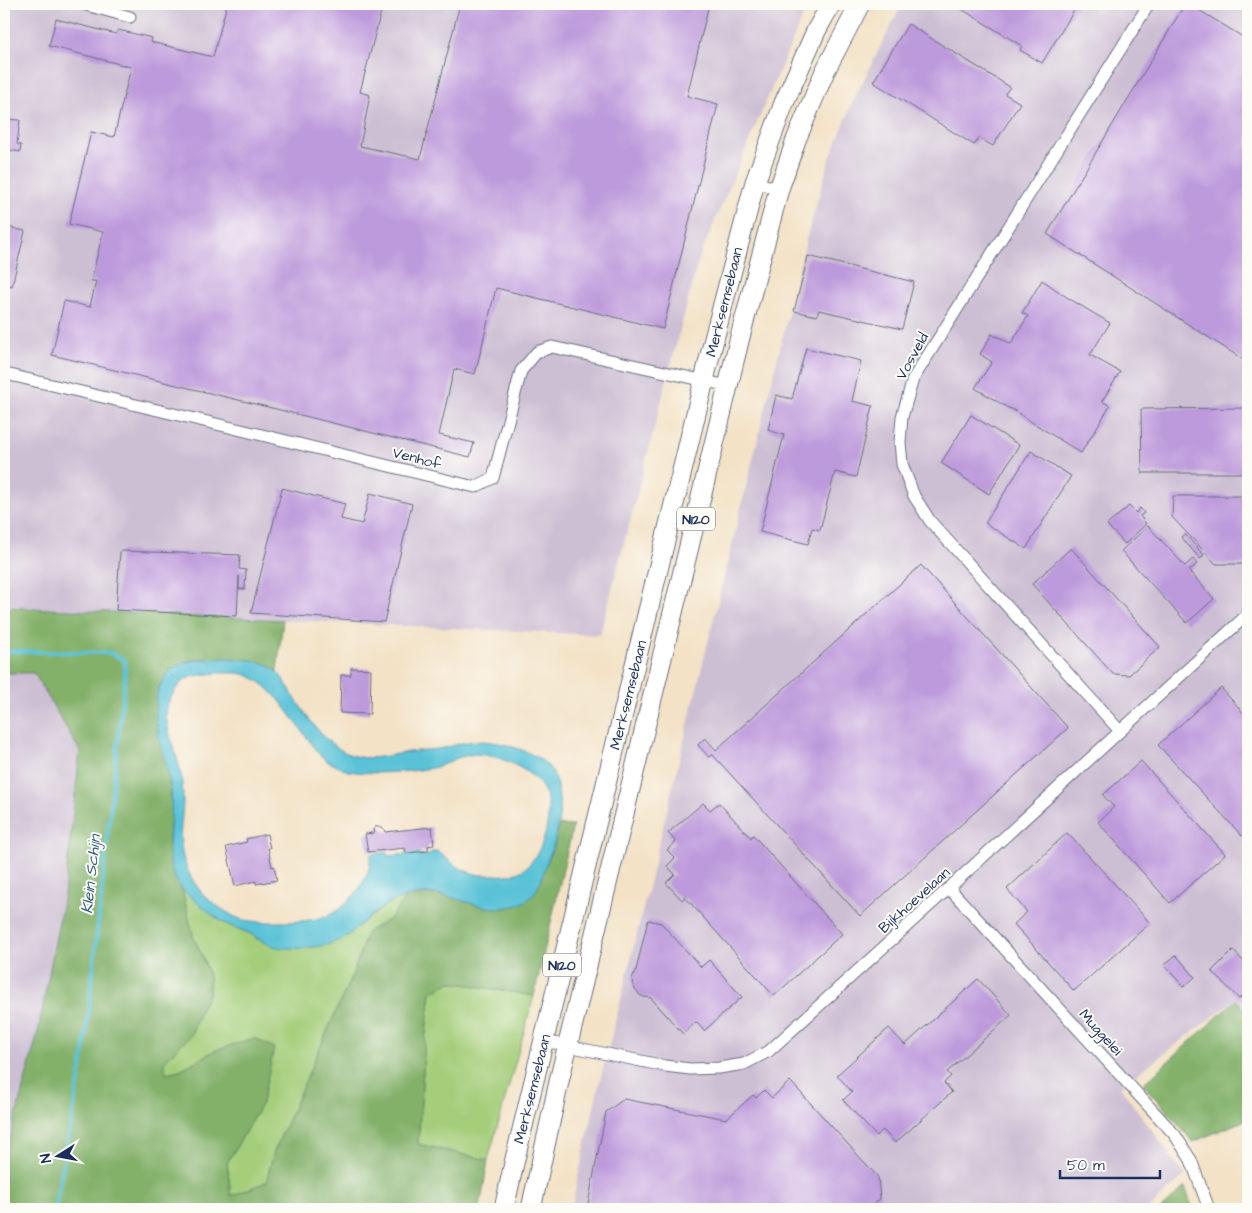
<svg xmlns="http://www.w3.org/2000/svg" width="1252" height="1213" font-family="'Architects Daughter',sans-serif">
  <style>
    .industrial { fill: #ccbed3 }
    .green { fill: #a4ce7a; stroke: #607e6c }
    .forest { fill: #83b16a; stroke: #4f7064 }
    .water { fill: #5ac2d7; stroke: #3a789a; fill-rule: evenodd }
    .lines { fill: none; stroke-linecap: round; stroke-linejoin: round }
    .stream { stroke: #5ac2d7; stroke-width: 4 }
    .building { fill: #bd9adb }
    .street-casing { stroke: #676e82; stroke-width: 13 }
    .primary-casing { stroke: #676e82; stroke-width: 21 }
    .street { stroke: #fff; stroke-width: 11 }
    .primary { stroke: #fff; stroke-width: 19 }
    .labels { text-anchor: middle; stroke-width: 4; stroke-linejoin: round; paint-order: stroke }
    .shield { fill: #fdfcf7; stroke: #5f6c8c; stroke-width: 1 }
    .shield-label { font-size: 14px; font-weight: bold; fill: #1b2f5e }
    .street-label { font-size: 15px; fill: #1b2f5e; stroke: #fdfcf7 }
    .water-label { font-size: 16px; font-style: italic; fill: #2e5b82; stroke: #fdfcf7 }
  </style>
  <rect width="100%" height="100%" fill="#fdfcf7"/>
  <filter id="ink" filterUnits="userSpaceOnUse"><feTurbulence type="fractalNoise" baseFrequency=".02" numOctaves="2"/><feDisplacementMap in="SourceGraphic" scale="10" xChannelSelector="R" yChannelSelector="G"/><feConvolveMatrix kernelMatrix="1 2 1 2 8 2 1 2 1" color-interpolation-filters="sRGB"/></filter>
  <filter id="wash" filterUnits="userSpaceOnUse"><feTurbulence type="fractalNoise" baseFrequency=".0096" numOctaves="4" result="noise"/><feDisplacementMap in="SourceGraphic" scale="20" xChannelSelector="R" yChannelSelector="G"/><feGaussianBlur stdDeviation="1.12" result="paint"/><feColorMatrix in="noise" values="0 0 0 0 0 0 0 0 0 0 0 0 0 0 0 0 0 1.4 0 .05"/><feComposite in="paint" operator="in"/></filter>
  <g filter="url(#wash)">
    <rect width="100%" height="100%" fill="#f3e2c6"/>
    <path class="industrial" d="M4,4H808L699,258L600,635L4,607Z
      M902,4H1248V1014L1235,1000L1120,1087L1185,1175L1148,1209H571L598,1089L619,1007L808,233L830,158L855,97Z
      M4,673H34L80,751L64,895L38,1032L4,1161Z"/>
    <path class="green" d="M182,889L222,922L235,928L250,933L257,939L273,946L288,947L306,948L346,937L359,925L391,902L406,897L390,919L367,932L356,966L274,1152L266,1182L231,1196L227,1163L262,1103L216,1050L180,1070L166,1073L163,1062L191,1035L201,1009L209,993V975L203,957L194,939Z
      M451,982L534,996L488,1160L418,1145L425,1040L431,992Z"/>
    <path class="forest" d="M4,607L283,620L277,672L268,665L256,661L225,658L198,659L187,661L174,669L162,682L156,698L157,726L169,775L171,792L172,811L169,831L171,865L174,875L182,889L194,939L203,957L209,976V993L201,1009L191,1035L164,1062L166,1073L180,1070L216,1050L254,1038L274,1048L262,1103L227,1163L231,1196L266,1182L274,1152L356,966L367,932L390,919L406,897C435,891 445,895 473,904L548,859L554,846L559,825L573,826L534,996L451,982L431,992L425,1040L418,1144L488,1160L480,1209H4V1161L38,1032L64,895L80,751L34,673H4Z
      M1236,1000L1248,1014V1119L1193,1142L1143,1084Z
      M1185,1187L1193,1209H1161Z"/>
    <path class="water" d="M225,658C238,659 253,659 266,664C281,671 287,686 296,700C310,720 325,744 349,754C367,762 390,755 408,752C417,751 427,750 437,749C451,747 464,741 478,741C489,741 502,743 513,747C526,751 540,757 549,767C562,784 561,817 556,836C554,846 550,854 546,864C543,873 541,884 535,892C521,912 491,910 470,903C454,899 440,892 424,894C413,895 399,898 390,903C380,908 370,917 361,924C356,928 352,932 347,936C331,948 292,951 273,946C263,943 256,936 247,932C239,929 232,927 225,923C213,917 202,906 192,898C189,895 186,893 183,890C159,863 174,824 171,792C169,760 144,712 162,682C177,657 200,660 225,658ZM215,673C223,673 231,673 238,673C269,677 291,717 308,739C316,751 321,759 335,765C339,767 344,770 349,771C368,775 420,772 440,766C448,763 455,758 464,756C485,750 514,762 531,775C538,781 544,788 546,796C553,820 542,858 521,871C513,875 503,876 495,875C489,875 482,876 476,874C461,871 449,861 437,851L431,852L430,854L425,856L419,853L388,856L387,852L371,854C370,859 370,864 369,869C363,888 345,909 327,916C311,923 257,924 240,919C229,915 211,902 203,894C191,881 183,863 181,846C179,831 183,815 183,800C183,790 182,780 180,770C177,753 163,724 167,707C168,702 171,698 173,694C175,691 177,687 180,684C187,675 204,675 215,673Z"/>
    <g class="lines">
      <path class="stream" d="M4,651L111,653L125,661V676L84,1053L55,1209"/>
    </g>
    <g id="blocks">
      <path class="building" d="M227,4H383L360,92L370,95L360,146L420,159L460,4H709L687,96L718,104L663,329L496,288L475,374L454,369L439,435L474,443L470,457L276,409L52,355L64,301L90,307L96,281H91L103,232L69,224L91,132L114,137L131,67L49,46L56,19L116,34L118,30L152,38L151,42L213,57Z
        M953,4H1078L1042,63L1020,50L1022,46Z
        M1185,4H1189L1248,40V360L1247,362L1047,234Z
        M908,24L1010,87L1005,94L1020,103L993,146L979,138L974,145L873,82Z
        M4,119L20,120L17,144L21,145L20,152L9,150L8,147H7L6,165H4Z
        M8,227L25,231L12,286L4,284V236Z
        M808,256L914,282L902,329L819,310L817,316L794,311Z
        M1042,280L1068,298L1110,323L1090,355L1120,372L1102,401L1110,406L1081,453L1022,416H1023L1010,408V409L975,388L992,362L980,354L992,334L996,337L997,336L1011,344L1028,316L1022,313Z
        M806,348L861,361L852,401L873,406L856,477L835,472L820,530L812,528L808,544L760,532L784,435L768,430L776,395L792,399Z
        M1248,408V473H1142L1141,409Z
        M971,415L1019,445L989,494L941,463Z
        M1031,451L1071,476L1026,549L985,523Z
        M282,488L345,504L341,519L362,524L370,493L412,504L384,622L251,613Z
        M1173,496H1248V564H1216L1172,517Z
        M1129,506L1136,513L1140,508L1144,513L1140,516L1146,524L1125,544L1107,525Z
        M1148,526L1185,566L1193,559L1197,564L1189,571L1214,599L1187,623L1121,551Z
        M1185,534L1204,555L1200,559L1181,537Z
        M1071,548L1160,647L1129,675L1113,674L1032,584Z
        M120,551L240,555L239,569L246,570L245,589H239V576L237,616L116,610Z
        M921,565L1068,728L860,916L712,754L709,757L698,745L705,738L716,750Z
        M351,668L371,669L370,714L340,713L341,675H351Z
        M1221,688L1248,718V830L1242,836L1158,745Z
        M1141,761L1225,854L1170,903L1098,822L1114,807L1103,795Z
        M703,803L710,810L719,803L751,838L753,835L842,934L774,996L685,897L682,900L666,883L675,874L667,866L675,858L667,850L676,842L668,833Z
        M375,827H381L384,829L385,832L432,827L434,845L428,846V851L406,853L405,848L368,852L365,834L374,833L373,830Z
        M1067,833L1089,856L1150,923L1074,991L1014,924L1027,912L1007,889Z
        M267,834L270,848H268L272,867L274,866L277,880L256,884V881L235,886L226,847L247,842L246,839Z
        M648,920L661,923L701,967L709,960L742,997L704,1031L696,1022L683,1034L651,998L644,997L640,995L633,986L632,978L636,970Z
        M1233,950L1248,966V990L1239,999L1212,971Z
        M1176,955L1195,977L1184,987L1164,965Z
        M978,979L1011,1015L947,1072L951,1076L944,1083L952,1092L895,1143L883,1130L876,1136L843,1100L852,1092L837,1075L889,1028L905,1045Z
        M790,1081L878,1177L880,1199L868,1209H587L606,1112L624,1099L726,1119L753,1095L756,1098L764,1090L772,1098Z"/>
    </g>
  </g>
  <g filter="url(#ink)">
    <use href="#blocks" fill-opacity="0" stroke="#676e82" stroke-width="1"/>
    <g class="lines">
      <defs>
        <path id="street" d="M83,4L130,17
          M755,182L779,189
          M10,375L233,428L475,487L493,478L521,371L537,352L552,347L728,386
          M1120,731L930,521L914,496L902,464L900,442L902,417L913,379L1149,4
          M949,888L1175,1135L1191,1160L1209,1209
          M544,1041L665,1066L690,1069L719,1068L744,1064L769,1051L949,888L1248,614"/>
        <path id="primary" d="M504,1209L514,1163L715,335L755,182L784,103L816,31L831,4
          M531,1209L560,1077L739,341L779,189L796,140L825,71L860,4"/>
      </defs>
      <use href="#street" class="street-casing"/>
      <use href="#primary" class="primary-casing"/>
      <use href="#street" class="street"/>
      <use href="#primary" class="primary"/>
    </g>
  </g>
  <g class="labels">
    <g class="shield">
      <rect x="677" y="507.5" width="38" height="23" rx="4"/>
      <rect x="543" y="953.5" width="38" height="23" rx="4"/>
    </g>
    <g class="shield-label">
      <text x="696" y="524">N120</text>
      <text x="562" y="970">N120</text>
    </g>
    <g class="street-label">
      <text transform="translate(724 302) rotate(-76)" y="5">Merksemsebaan</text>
      <text transform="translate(912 356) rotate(-61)" y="5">Vosveld</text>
      <text transform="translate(417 458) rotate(14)" y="5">Venhof</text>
      <text transform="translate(628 695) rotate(-76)" y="5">Merksemsebaan</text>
      <text transform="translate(914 900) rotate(-42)" y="5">Bijkhoevelaan</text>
      <text transform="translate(1101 1032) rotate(48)" y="5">Muggelei</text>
      <text transform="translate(532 1089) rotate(-76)" y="5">Merksemsebaan</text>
    </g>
    <g class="water-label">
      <text transform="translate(90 874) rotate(-84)" y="6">Klein Schijn</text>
    </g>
  </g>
  <rect width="1252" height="1213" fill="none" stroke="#fdfcf7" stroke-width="20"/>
  <g transform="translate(58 1156) rotate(259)" stroke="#fdfcf7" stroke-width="4" paint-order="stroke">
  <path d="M0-4L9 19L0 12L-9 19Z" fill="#1b2f5e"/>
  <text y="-8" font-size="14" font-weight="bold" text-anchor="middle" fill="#1b2f5e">N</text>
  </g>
  <path d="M1060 1170v8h100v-8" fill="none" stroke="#1b2f5e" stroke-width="2.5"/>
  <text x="1067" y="1170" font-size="15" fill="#1b2f5e" stroke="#fdfcf7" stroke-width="4" paint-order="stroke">50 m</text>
</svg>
